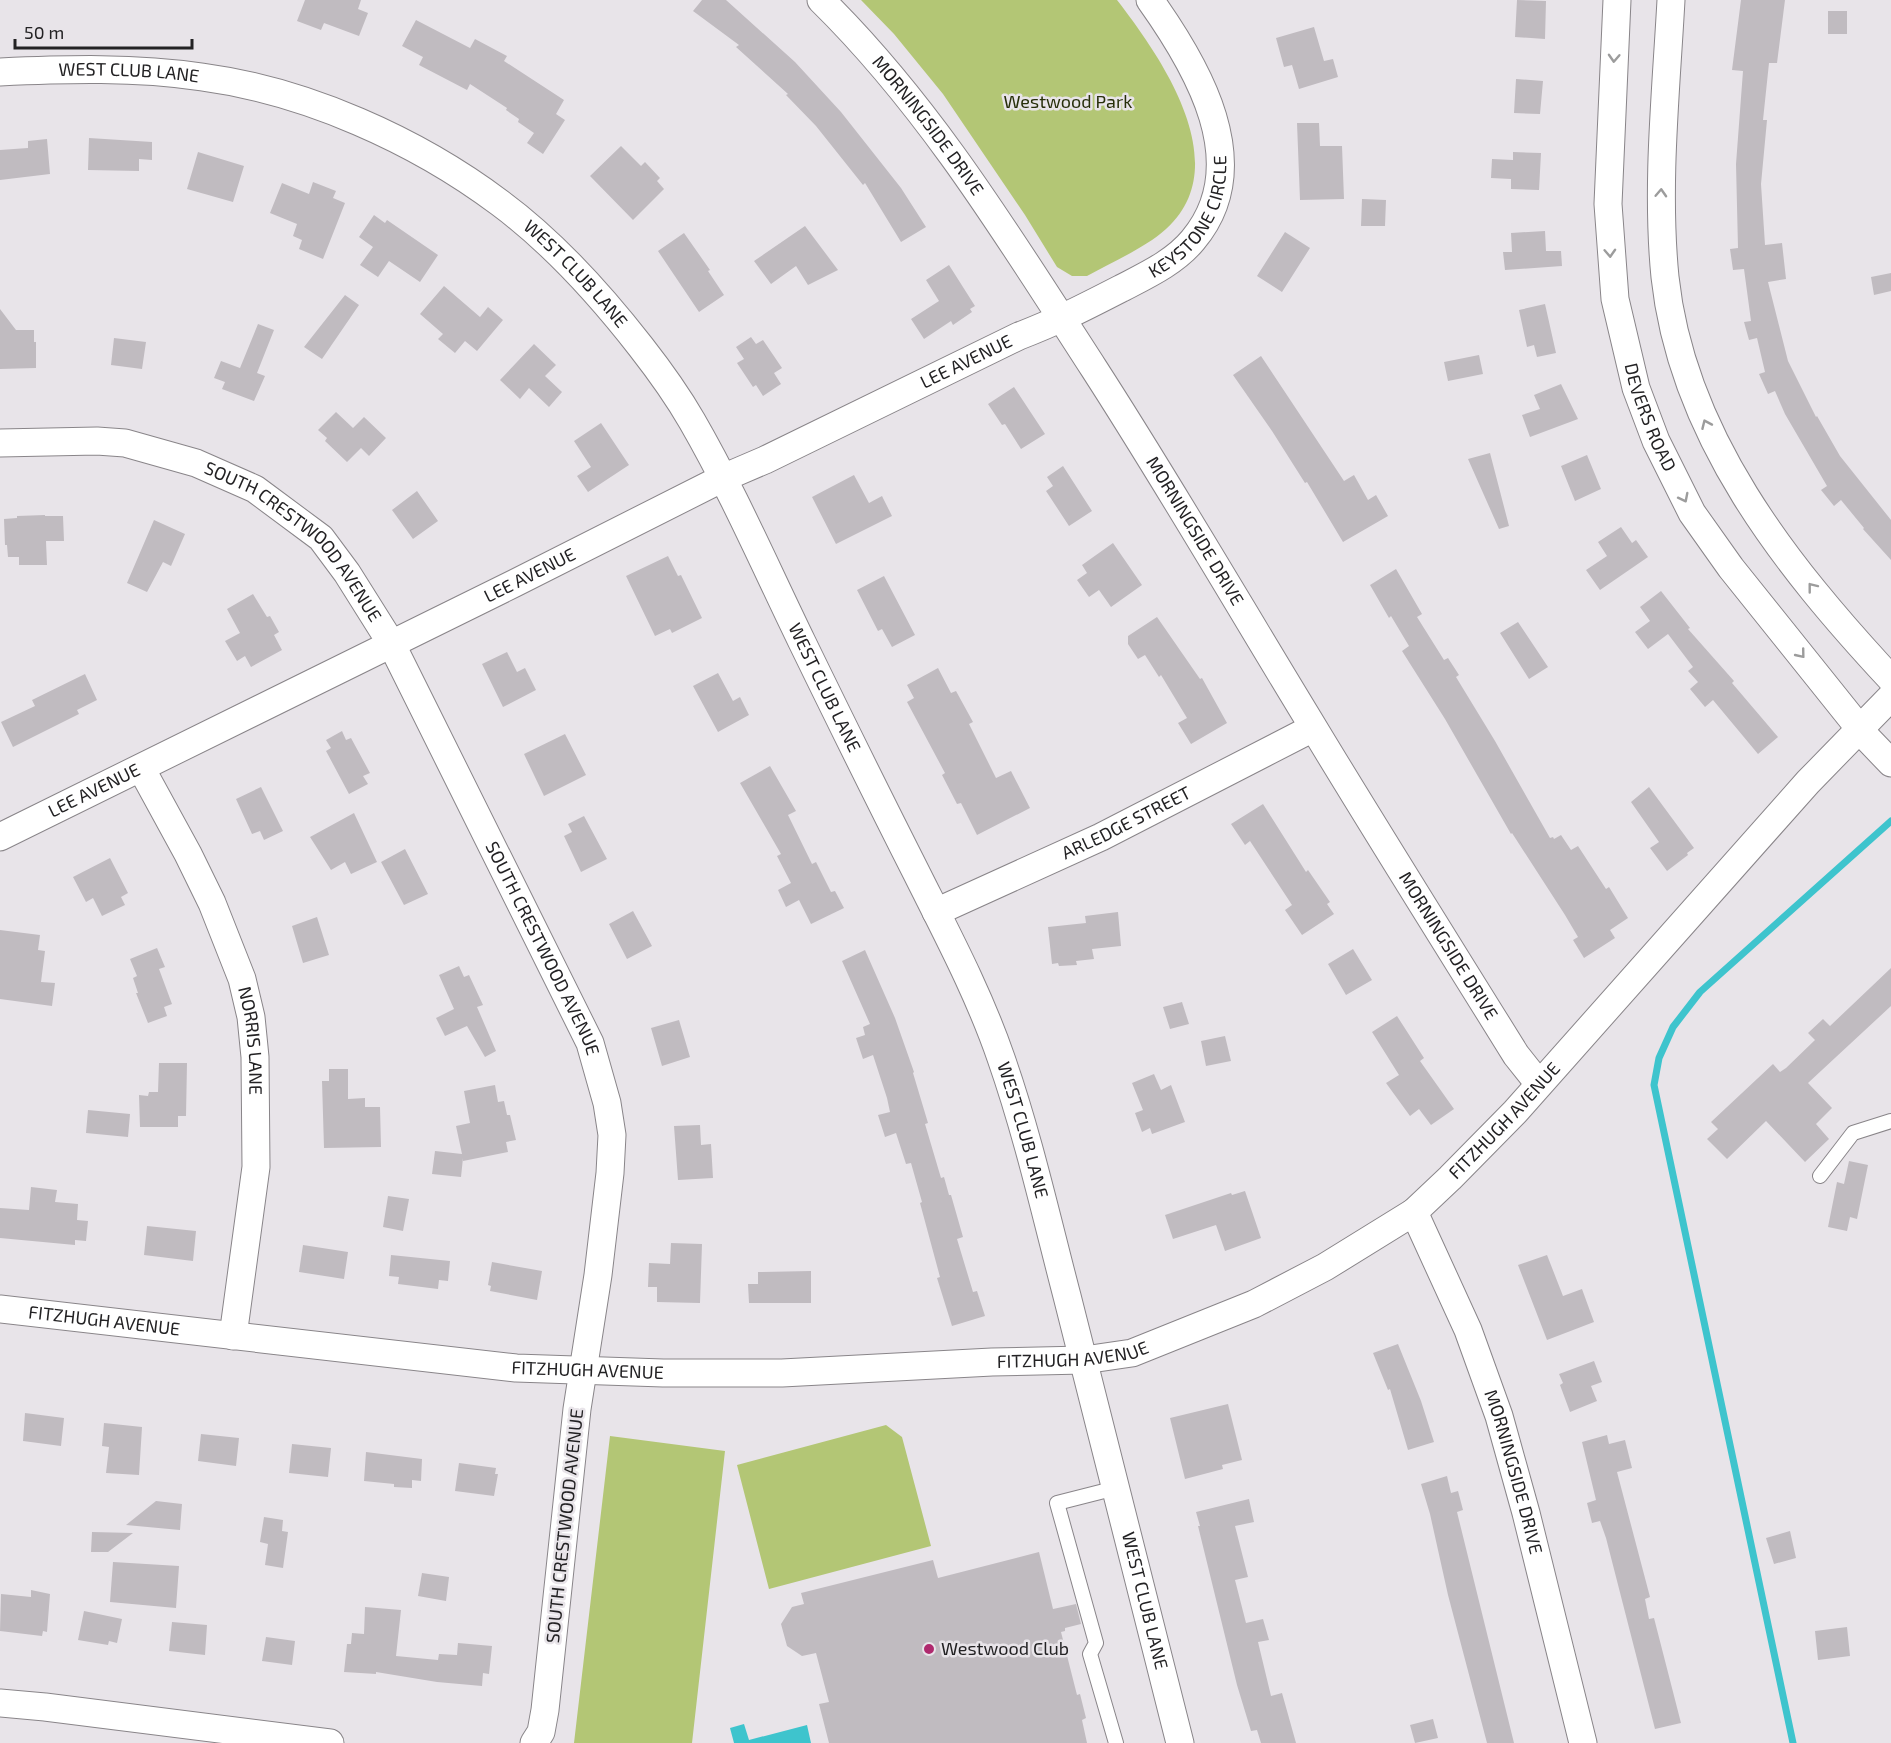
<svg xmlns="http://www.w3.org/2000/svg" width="1891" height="1743" font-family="'Exo 2',sans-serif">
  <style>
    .green { fill: #b3c675 }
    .water { fill: #3ec4cd }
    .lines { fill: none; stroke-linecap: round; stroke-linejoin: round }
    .stream { stroke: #3ec4cd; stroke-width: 7 }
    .building { fill: #c0bbc0 }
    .lane-casing { stroke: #898589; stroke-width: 16 }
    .street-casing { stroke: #898589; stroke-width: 29 }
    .lane { stroke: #fff; stroke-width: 14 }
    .street { stroke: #fff; stroke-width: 27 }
    .oneway { stroke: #9c9c9c }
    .poi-dot { fill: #af296e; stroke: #e8e4e9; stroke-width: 2 }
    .labels { text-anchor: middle; stroke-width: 5; stroke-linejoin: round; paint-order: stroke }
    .street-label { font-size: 18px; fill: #232224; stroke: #e8e4e9 }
    .park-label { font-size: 18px; fill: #272f0a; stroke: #e8e4e9 }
    .poi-label { font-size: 18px; fill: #232224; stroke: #e8e4e9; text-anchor: start }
  </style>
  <rect width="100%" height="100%" fill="#e8e4e9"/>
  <path class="green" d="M861,0H1117C1161,57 1237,165 1166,229C1145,248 1112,262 1087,276H1072L1057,267L1025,215L943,94L894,34Z
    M886,1425L902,1437L931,1546L769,1589L737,1465Z
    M610,1436L725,1451L692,1743H574Z"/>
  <path class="water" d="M744,1724L749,1740L807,1725L811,1743H734L730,1728Z"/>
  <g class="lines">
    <path class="stream" d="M1793,1743L1654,1085L1659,1058L1673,1027L1700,992L1891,821"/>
  </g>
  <path class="building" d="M305,0H361L358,9L368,13L359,36L324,23L321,30L297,21Z
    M702,0H726L795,62L841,112L901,188L926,227L901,242L865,183L863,185L816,126L786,95L788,94L736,47L739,45L693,11Z
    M1517,0L1546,1L1545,39L1515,37Z
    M1741,0H1785L1777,63H1769L1763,120H1767L1761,184L1765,245L1782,243L1786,279L1768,282L1788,361L1816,417L1817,416L1840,456L1891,520V560L1863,529L1864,528L1841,500L1834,506L1821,490L1827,486L1785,414L1775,391L1768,394L1759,374L1765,372L1757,338L1749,340L1744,322L1751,321L1744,269L1733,270L1730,249L1738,248L1736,164L1743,71L1732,70Z
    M1828,11H1847V34H1828Z
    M416,20L470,48L475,39L507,56L504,61L564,100L556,114L565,120L543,154L527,143L534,133L518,122L519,119L506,110L507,108L470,84L467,90L419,65L423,57L402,46Z
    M1314,27L1324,61L1333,59L1338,77L1299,89L1292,65L1284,67L1276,38Z
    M1516,79L1543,81L1540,114L1514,113Z
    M1297,123H1319L1320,146H1342L1344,199L1300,200Z
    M89,138L152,142V160L139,159V171L88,170Z
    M47,139L50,174L0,180V150L28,148V141Z
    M621,146L641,166L645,162L660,178L657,181L664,189L633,220L590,176Z
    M198,152L244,166L233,202L187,189Z
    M1513,152L1541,153L1539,190L1511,189V179L1491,178L1492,159L1513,160Z
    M313,182L336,191L333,198L345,203L323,259L299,249L302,240L293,236L297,224L270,213L282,183L309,194Z
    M1362,199L1386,200L1385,226H1361Z
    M374,215L385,223L387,220L438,255L420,282L389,261L378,277L360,265L373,247L359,237Z
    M805,226L838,270L808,285L796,266L771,284L754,261Z
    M1545,231L1546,251H1561L1562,266L1505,270L1503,252H1512L1511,233Z
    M1285,232L1310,248L1282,292L1257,276Z
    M684,233L710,270L708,271L724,295L699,312L658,251Z
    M949,265L975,306L970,309L972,312L953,325L951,321L924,339L911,319L939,301L926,280Z
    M1891,273V291L1874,295L1871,277Z
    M444,286L480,317L488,307L503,320L477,351L465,341L455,353L438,339L443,334L420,314Z
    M345,295L359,305L322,359L304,347Z
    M1545,304L1556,353L1537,357L1534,345L1527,347L1519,310Z
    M0,309L16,330H34V342H36V368L0,369Z
    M258,324L274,330L257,373L265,376L254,401L222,389L225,382L214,378L221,361L240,368Z
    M751,337L756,344L763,340L782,368L774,373L781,384L763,396L756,385L753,387L737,363L744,359L736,347Z
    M114,338L146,342L142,369L111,365Z
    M534,344L556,365L545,376L562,392L549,407L529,388L520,399L500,380Z
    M1479,355L1483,374L1448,381L1444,362Z
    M1261,356L1344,481L1354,475L1368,500L1376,495L1388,516L1343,542L1307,482L1305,483L1272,431L1233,375Z
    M1561,384L1578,419L1530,437L1522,415L1540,409L1534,395Z
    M1014,387L1045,434L1021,449L1005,424L1002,425L988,404Z
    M336,412L353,428L364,417L386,438L369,456L361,448L347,462L325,441L327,438L318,430Z
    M601,423L629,465L588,492L577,476L591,467L574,441Z
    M1490,453L1509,526L1499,529L1468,459Z
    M1587,455L1601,489L1575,501L1561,466Z
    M1063,466L1092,511L1069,526L1046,491L1053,486L1047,477Z
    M854,475L869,503L882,496L892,516L836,544L812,497Z
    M417,491L438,521L413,539L392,510Z
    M45,515V516H63L64,541H46L47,565H19V557H8L7,545H5L4,519L17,518V516Z
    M154,520L185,534L171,566L163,562L147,592L127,583Z
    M1621,527L1632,543L1636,540L1648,557L1600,590L1586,570L1607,556L1598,542Z
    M1113,543L1142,585L1111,607L1099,590L1089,597L1077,580L1087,573L1082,565Z
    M668,556L678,576L681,575L702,618L672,633L670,629L655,636L626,576Z
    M1396,569L1422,614L1417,617L1444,660L1448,658L1459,675L1456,677L1495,741L1550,838L1553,837L1554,839L1561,835L1571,850L1578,846L1606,889L1609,887L1628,918L1610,930L1615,938L1584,958L1573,940L1578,937L1565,915L1512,833L1511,834L1445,719L1402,651L1409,646L1391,616L1389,618L1370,585Z
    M884,576L915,635L892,647L882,629L878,631L857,590Z
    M1661,591L1690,628L1688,629L1734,681L1732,683L1778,737L1758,754L1713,700L1705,707L1690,689L1698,682L1688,671L1693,667L1668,634L1648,649L1635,632L1650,621L1640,607Z
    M253,594L267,617L270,616L279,632L274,635L282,650L251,667L245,656L237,661L225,641L240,633L227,609Z
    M1157,617L1200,679L1202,678L1227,723L1191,744L1178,723L1187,718L1161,675L1159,677L1145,655L1138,659L1128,644V636Z
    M1518,622L1548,667L1529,679L1500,633Z
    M507,652L517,672L525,668L536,690L503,707L482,664Z
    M938,668L951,693L956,691L973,722L969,724L996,778L1011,771L1030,808L977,835L961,803L957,804L942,775L945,773L907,702L914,698L907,685Z
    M718,673L733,701L740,697L749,715L718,732L693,686Z
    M85,674L97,700L77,710L79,714L13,747L1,722L35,706L32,700Z
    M342,731L346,740L351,738L370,773L363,776L368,784L349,794L326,751L331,748L326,740Z
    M565,734L586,775L544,796L524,754Z
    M770,766L796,811L788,815L812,864L816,862L831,892L835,891L844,908L811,924L799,900L786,907L778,890L791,883L777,856L781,854L740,783Z
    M261,787L283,831L264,840L260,831L252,834L236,799Z
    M1649,787L1694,848L1687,853L1688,855L1667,871L1650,848L1659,842L1631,802Z
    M1263,804L1306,872L1308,870L1330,902L1327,904L1334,914L1302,935L1285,910L1292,905L1250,841L1245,845L1231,824Z
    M354,813L377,862L351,874L345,862L331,870L310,837Z
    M584,816L607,859L581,872L564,836L572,832L568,824Z
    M405,849L428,894L404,905L381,862Z
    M110,858L128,893L121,897L125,905L102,916L93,898L86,902L73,877Z
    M633,911L652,946L627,959L609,924Z
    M1118,912L1121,946L1092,949L1094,959L1076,961L1077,965L1059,966L1058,963L1052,964L1048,927L1086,923L1085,916Z
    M317,917L329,955L303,963L292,926Z
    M0,930L40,935L38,950L45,951L41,982L55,983L52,1006L0,999Z
    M157,948L165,967L159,969L172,1004L164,1007L167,1016L148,1023L136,993H138L133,978L137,976L130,959Z
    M1353,949L1372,980L1346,995L1328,964Z
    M865,950L895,1018L914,1072L913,1073L928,1123L925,1124L941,1178L944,1177L949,1195H951L963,1237L957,1239L973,1292L977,1291L985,1316L952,1326L937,1278L940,1277L920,1203L922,1202L911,1163L906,1164L896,1133L885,1137L878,1115L890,1112L887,1098L873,1055L863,1059L856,1038L865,1035L863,1027L870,1024L842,961Z
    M459,966L464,977L469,975L483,1005L477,1007L496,1051L485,1057L467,1026L445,1036L436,1018L454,1009L439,975Z
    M1891,968V1006L1808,1083L1832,1108L1816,1124L1829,1139L1805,1162L1766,1121L1727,1159L1707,1139L1718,1129L1711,1122L1773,1064L1780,1072L1786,1068L1815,1040L1808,1033L1823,1019L1830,1026Z
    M1182,1002L1189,1024L1170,1029L1163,1007Z
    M1397,1016L1424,1058L1420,1061L1454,1109L1431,1125L1419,1109L1410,1116L1386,1083L1399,1075L1372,1032Z
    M679,1020L690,1057L662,1066L651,1028Z
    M1225,1036L1231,1061L1206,1066L1201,1041Z
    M159,1063H187L186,1116H178V1127H140L139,1095L148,1096L149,1092H158Z
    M329,1069H348V1099L365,1098V1107H380L381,1147L324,1148L322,1081H329Z
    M1154,1074L1161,1090L1171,1085L1185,1122L1152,1134L1150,1128L1142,1132L1135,1113L1143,1110L1132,1083Z
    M495,1085L498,1102L504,1101L507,1115H510L516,1140L506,1142L508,1152L463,1161V1158L461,1177L432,1174L435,1151L462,1154L456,1126L470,1123L464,1091Z
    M88,1110L130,1114L128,1137L86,1133Z
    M700,1125L701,1145L711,1144L713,1178L678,1180L674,1126Z
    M1849,1161L1868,1165L1857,1219L1850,1217L1847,1231L1828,1227L1837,1182L1844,1184Z
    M31,1187L57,1190L55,1202L78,1204L77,1220L88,1221L86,1241L75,1240V1245L0,1238V1208L29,1210Z
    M1245,1191L1261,1238L1225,1251L1216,1225L1173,1239L1165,1215L1231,1193L1232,1195Z
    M388,1196L409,1199L403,1231L383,1227Z
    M147,1226L196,1231L193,1261L144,1255Z
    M671,1243L702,1244L700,1303L657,1302V1287H648L649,1263L670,1264Z
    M303,1245L348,1252L344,1279L299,1272Z
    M391,1255L450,1261L448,1281L439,1280L438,1289L398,1284L399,1277L389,1276Z
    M1547,1255L1563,1296L1582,1289L1594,1322L1547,1340L1518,1265Z
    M492,1262L542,1271L537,1300L490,1291L491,1286L488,1285Z
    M811,1271V1303H749L748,1284H758V1272Z
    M1398,1344L1421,1401L1434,1442L1408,1450L1390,1389L1388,1390L1373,1353Z
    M1594,1361L1602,1382L1591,1386L1597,1401L1570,1412L1560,1385L1563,1383L1559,1374Z
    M1228,1404L1242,1460L1222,1465L1223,1469L1185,1479L1170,1418Z
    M25,1413L64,1418L61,1446L23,1441Z
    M104,1423L142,1427L139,1475L106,1473L109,1447L102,1446Z
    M201,1434L239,1438L236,1466L198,1461Z
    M1607,1435L1609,1444L1625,1440L1632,1468L1617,1472L1650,1597L1645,1599L1649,1619L1654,1618L1681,1723L1655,1729L1606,1538L1600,1521L1592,1523L1587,1503L1596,1500L1582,1442Z
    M292,1444L331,1448L328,1477L289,1473Z
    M366,1452L422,1459L421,1481L412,1480V1488L394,1487V1484L364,1481Z
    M459,1463L496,1468L495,1474H498L494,1496L455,1491Z
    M1447,1476L1451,1493L1458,1491L1463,1510L1457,1512L1514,1743H1487L1448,1595L1430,1514L1421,1484Z
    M1249,1499L1254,1522L1235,1526L1248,1577L1235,1580L1246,1623L1263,1619L1269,1640L1258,1642L1271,1696L1282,1693L1296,1743H1261L1257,1730L1251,1731L1237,1685L1198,1526H1200L1196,1512Z
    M156,1501L182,1504L180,1530L126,1525Z
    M264,1517L283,1520L282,1531L288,1532L283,1568L265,1565L268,1544L260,1542Z
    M1790,1531L1796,1558L1774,1564L1766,1538Z
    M92,1532L133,1533L108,1552H91Z
    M1039,1552L1053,1609L1076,1604L1081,1624L1065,1628V1631L1061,1632L1077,1695L1080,1694L1086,1718L1082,1720L1087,1743H829L819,1704L829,1702L816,1653L802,1656L787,1646L781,1624L792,1607L804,1604L801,1593L933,1560L938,1578Z
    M113,1562L179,1566L176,1608L110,1602Z
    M422,1573L449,1577L446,1601L418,1596Z
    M31,1590L50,1594L47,1632L43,1631L42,1636L0,1631L1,1594L31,1597Z
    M365,1607L401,1610L396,1656L438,1660L439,1654L457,1655L458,1643L492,1646L489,1674L483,1673L482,1686L437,1682L376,1672V1674L344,1672L347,1644H351L352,1633L364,1634Z
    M84,1611L122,1619L117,1643L109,1641L108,1645L78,1640Z
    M172,1622L207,1625L205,1655L169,1651Z
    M1847,1627L1850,1656L1818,1660L1815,1631Z
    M266,1637L295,1641L292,1665L262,1661Z
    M1433,1719L1438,1738L1415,1743L1410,1725Z"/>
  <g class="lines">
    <defs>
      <path id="lane" d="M1820,1176L1853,1133L1891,1121
        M1116,1743L1090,1654L1096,1643L1057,1503L1116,1488"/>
      <g id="street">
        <path id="s1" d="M821,0C930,107 1010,239 1093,367C1170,486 1241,609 1315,730C1381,839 1449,947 1516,1055L1539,1084"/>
        <path id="s2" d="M1617,0L1608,204L1615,299L1636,388L1656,441L1692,513L1731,568L1868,739L1891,763"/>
        <path d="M1671,0C1666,92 1656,186 1665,277C1682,436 1786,566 1891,679"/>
        <path id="s3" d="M0,72C67,69 135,67 202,77C306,91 416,140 500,203C554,243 599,293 641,347C659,370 677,395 692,421C733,492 766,568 802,642C840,720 878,797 917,874C947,934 979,994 1001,1058C1028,1135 1046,1216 1067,1296C1106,1445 1143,1594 1180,1743"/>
        <path id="s4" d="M0,443L97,441L125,443L196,463L255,489L321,538L347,573L391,643L590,1043L607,1103L612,1135L610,1173L598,1275L577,1409L545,1710L541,1732L534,1743"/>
        <path id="s5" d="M141,768L188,854L212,903L242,979L251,1017L255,1057L256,1167L233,1336"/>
        <path id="s6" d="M0,837L515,583L723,478L765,460L1019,336C1056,322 1087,306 1122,288C1147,275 1175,262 1193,240C1256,165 1197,66 1150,0"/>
        <path id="s7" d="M936,912L1101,837L1313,728"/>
        <path id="s8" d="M1414,1212L1468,1330L1499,1416L1526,1513L1583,1743"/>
        <path id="s9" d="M0,1309L516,1368L663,1373H782L992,1362L1084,1360L1132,1353L1254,1304L1325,1267L1414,1212L1450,1178L1515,1112L1808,782L1891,697"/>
        <path d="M0,1703L45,1707L330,1743"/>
      </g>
    </defs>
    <use href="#lane" class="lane-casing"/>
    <use href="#street" class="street-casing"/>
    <use href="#lane" class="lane"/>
    <use href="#street" class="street"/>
  </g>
  <defs><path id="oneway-chevron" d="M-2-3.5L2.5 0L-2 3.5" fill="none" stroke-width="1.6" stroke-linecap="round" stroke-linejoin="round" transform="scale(1.5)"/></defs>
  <g class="oneway">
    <use href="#oneway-chevron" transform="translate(1614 58) rotate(93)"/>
    <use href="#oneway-chevron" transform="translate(1661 193) rotate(-87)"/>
    <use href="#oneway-chevron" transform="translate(1610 253) rotate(87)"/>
    <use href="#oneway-chevron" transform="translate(1706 424) rotate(-114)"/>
    <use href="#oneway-chevron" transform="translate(1684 498) rotate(63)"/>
    <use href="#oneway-chevron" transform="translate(1812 587) rotate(-128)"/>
    <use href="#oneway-chevron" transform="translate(1801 654) rotate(51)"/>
  </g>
  <circle class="poi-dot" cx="929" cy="1649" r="6"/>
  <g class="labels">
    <g class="street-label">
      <text dy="6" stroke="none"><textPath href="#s3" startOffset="129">WEST CLUB LANE</textPath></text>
      <text dy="6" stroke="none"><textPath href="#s1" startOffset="165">MORNINGSIDE DRIVE</textPath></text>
      <text dy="6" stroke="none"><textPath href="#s6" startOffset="1354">KEYSTONE CIRCLE</textPath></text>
      <text dy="6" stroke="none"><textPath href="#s3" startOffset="633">WEST CLUB LANE</textPath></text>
      <text dy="6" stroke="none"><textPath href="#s6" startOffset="1077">LEE AVENUE</textPath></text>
      <text dy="6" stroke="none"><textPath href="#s2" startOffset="423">DEVERS ROAD</textPath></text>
      <text dy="6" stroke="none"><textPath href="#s1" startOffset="651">MORNINGSIDE DRIVE</textPath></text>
      <text dy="6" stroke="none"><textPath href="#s4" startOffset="327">SOUTH CRESTWOOD AVENUE</textPath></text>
      <text dy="6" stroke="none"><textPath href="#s6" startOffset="591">LEE AVENUE</textPath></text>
      <text dy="6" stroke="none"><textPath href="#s3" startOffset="1119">WEST CLUB LANE</textPath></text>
      <text dy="6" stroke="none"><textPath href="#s6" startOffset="105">LEE AVENUE</textPath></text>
      <text dy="6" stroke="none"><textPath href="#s7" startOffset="210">ARLEDGE STREET</textPath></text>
      <text dy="6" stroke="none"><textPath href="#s1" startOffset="1137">MORNINGSIDE DRIVE</textPath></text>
      <text dy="6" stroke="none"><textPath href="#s4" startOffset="813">SOUTH CRESTWOOD AVENUE</textPath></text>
      <text dy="6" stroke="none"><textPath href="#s5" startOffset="297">NORRIS LANE</textPath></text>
      <text dy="6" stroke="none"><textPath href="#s9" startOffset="1581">FITZHUGH AVENUE</textPath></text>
      <text dy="6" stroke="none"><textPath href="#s3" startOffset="1605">WEST CLUB LANE</textPath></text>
      <text dy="6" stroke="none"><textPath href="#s9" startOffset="105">FITZHUGH AVENUE</textPath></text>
      <text dy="6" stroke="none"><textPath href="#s9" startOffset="1077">FITZHUGH AVENUE</textPath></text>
      <text dy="6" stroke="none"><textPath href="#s9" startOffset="591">FITZHUGH AVENUE</textPath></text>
      <text dy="6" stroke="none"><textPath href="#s8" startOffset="279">MORNINGSIDE DRIVE</textPath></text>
      <text transform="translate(565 1526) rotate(-84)" y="6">SOUTH CRESTWOOD AVENUE</text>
      <text dy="6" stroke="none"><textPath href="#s3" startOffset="2091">WEST CLUB LANE</textPath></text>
    </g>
    <g class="park-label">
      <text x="1068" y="108">Westwood Park</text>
    </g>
    <g class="poi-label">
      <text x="941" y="1655">Westwood Club</text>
    </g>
  </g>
  <path d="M15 39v9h177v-9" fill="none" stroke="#232224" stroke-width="3"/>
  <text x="24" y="39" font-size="18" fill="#232224" stroke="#e8e4e9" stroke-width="4.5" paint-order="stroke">50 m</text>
</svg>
